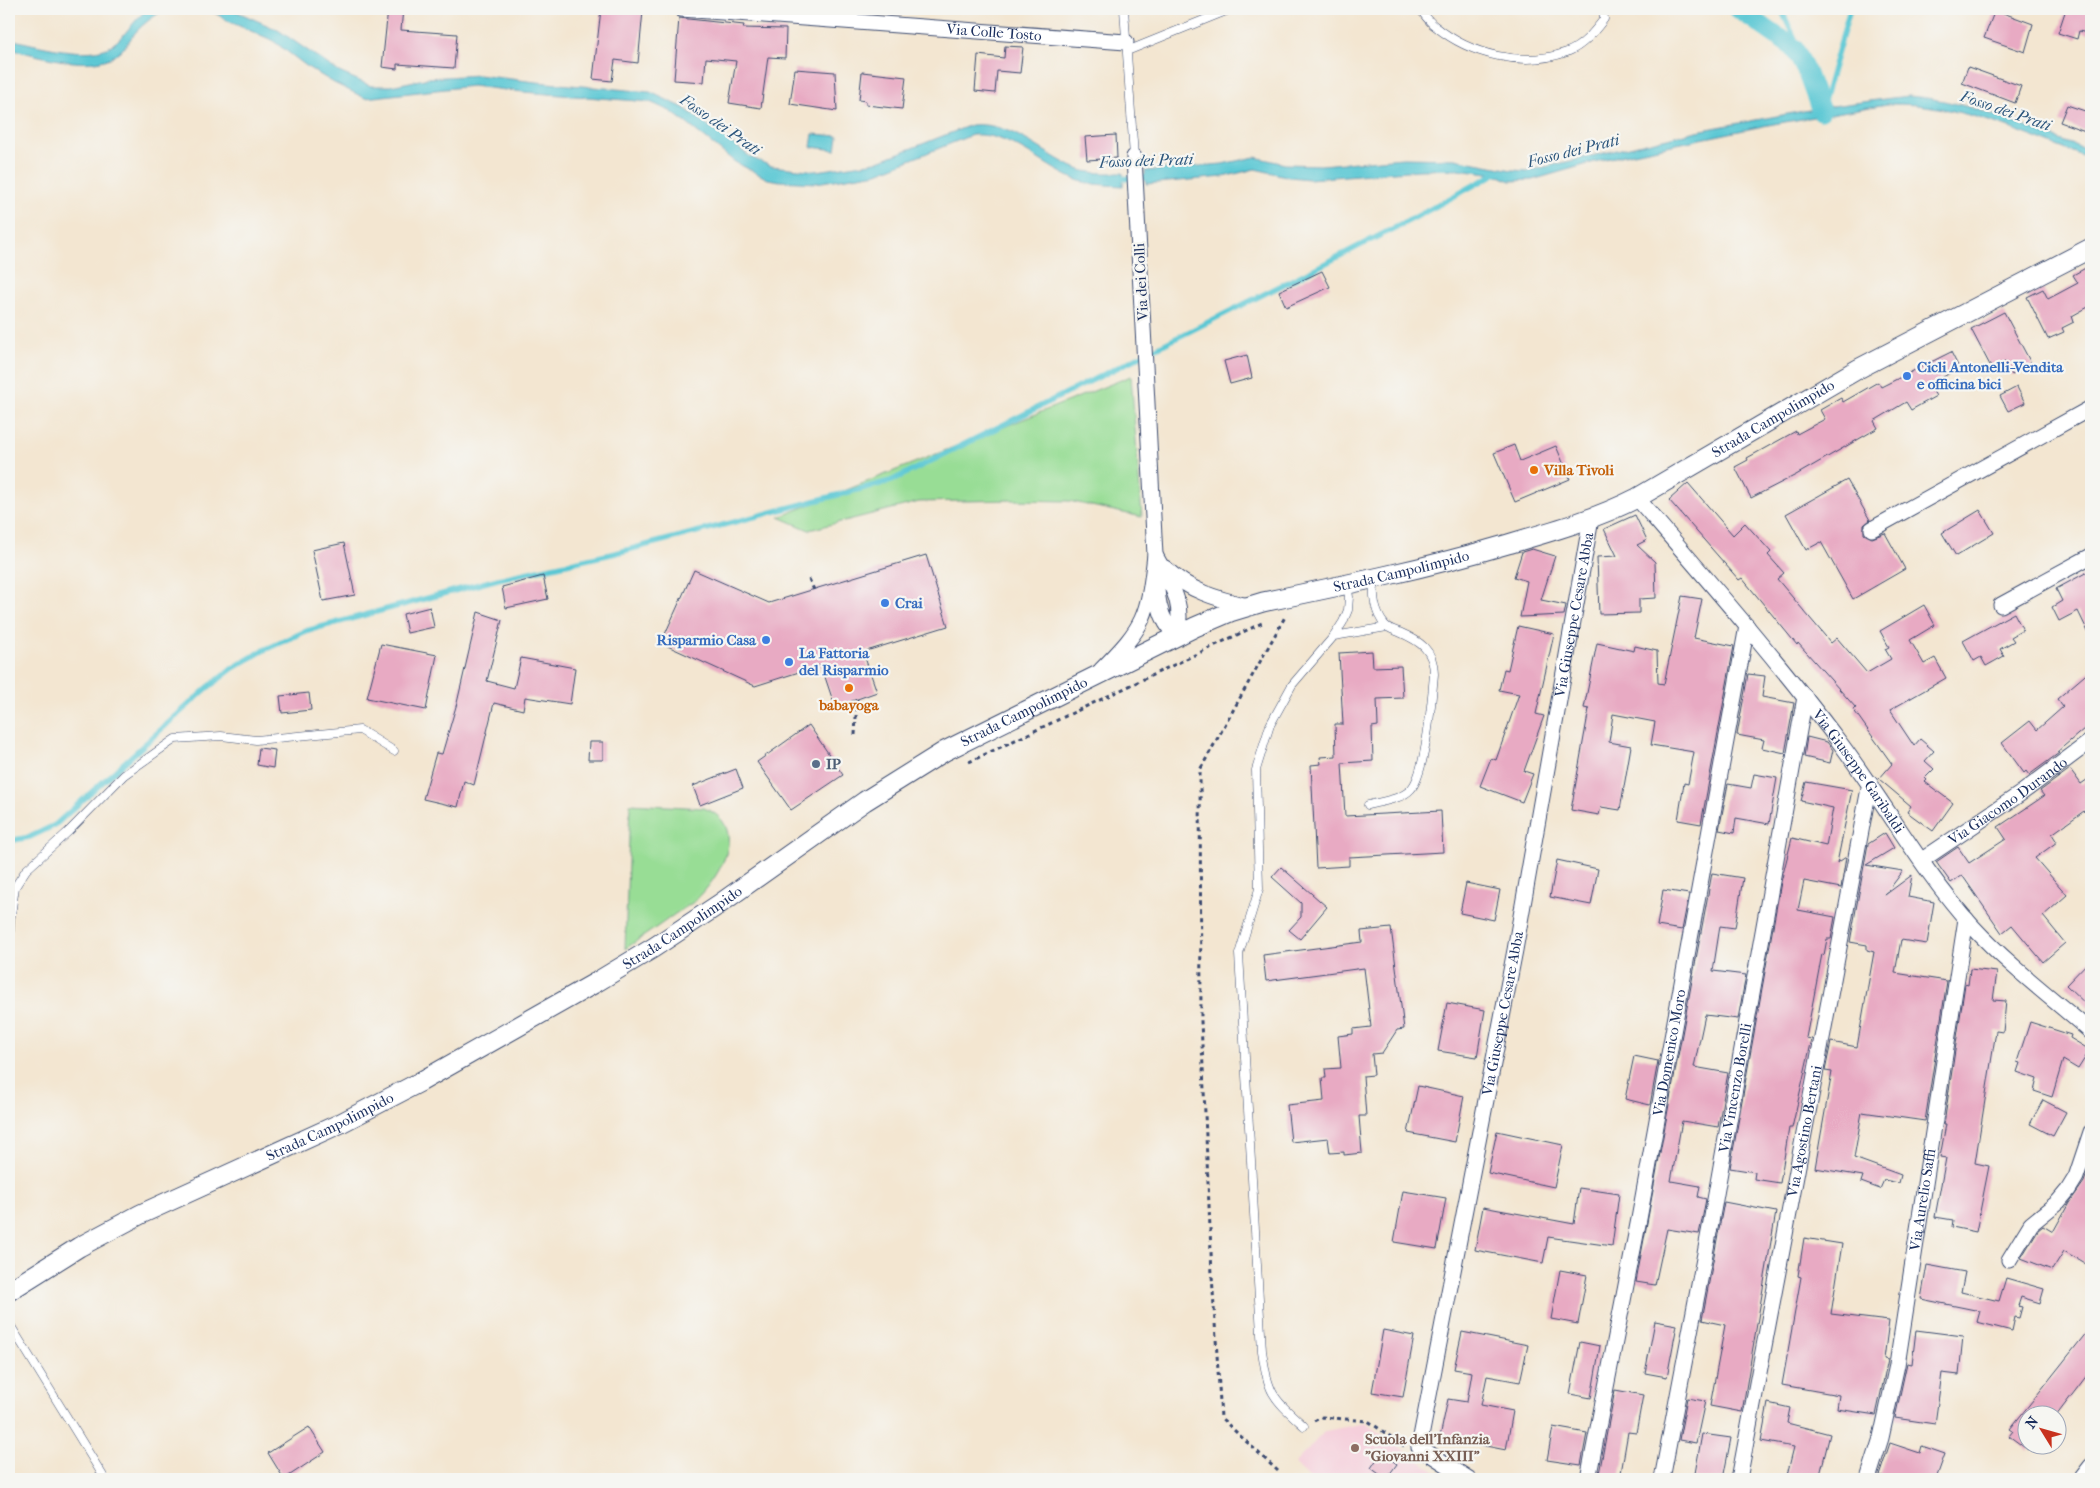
<svg xmlns="http://www.w3.org/2000/svg" width="2100" height="1488" font-family="'IM FELL French Canon',serif">
  <style>
    .built { fill: #f5cfdb }
    .green { fill: #98dd95; stroke: #5a867a }
    .water { fill: #5cc8d4; stroke: #3c7c99 }
    .lines { fill: none; stroke-linecap: round; stroke-linejoin: round }
    .stream { stroke: #5cc8d4; stroke-width: 5.5 }
    .canal { stroke: #5cc8d4; stroke-width: 19 }
    .building { fill: #e8aac3 }
    .service-casing { stroke: #3b4a6f; stroke-width: 9 }
    .minor-casing { stroke: #3b4a6f; stroke-width: 17 }
    .tertiary-casing { stroke: #3b4a6f; stroke-width: 21 }
    .path { stroke: #3b4a6f; stroke-width: 3; stroke-dasharray: 4 4; stroke-linecap: butt }
    .service { stroke: #fff; stroke-width: 8 }
    .minor { stroke: #fff; stroke-width: 15 }
    .tertiary { stroke: #fff; stroke-width: 19 }
    .shop-dot { fill: #3f7fe0; stroke: #f6f6f2; stroke-width: 2 }
    .food-dot { fill: #e8710a; stroke: #f6f6f2; stroke-width: 2 }
    .service-dot { fill: #5c6f8a; stroke: #f6f6f2; stroke-width: 2 }
    .education-dot { fill: #8d6e63; stroke: #f6f6f2; stroke-width: 2 }
    .labels { text-anchor: middle; stroke-width: 4.5; stroke-linejoin: round; paint-order: stroke }
    .street-label { font-size: 15px; fill: #1b2f5e; stroke: #f6f6f2 }
    .shop-label { font-size: 15px; font-weight: bold; fill: #366cbe; stroke: #f6f6f2; text-anchor: start }
    .food-label { font-size: 15px; font-weight: bold; fill: #c56008; stroke: #f6f6f2; text-anchor: start }
    .service-label { font-size: 15px; font-weight: bold; fill: #4e5e75; stroke: #f6f6f2; text-anchor: start }
    .education-label { font-size: 15px; font-weight: bold; fill: #785e54; stroke: #f6f6f2; text-anchor: start }
    .water-label { font-size: 16px; font-style: italic; fill: #2b557c; stroke: #f6f6f2 }
  </style>
  <rect width="100%" height="100%" fill="#f6f6f2"/>
  <filter id="ink" filterUnits="userSpaceOnUse"><feTurbulence type="fractalNoise" baseFrequency=".02" numOctaves="2"/><feDisplacementMap in="SourceGraphic" scale="10" xChannelSelector="R" yChannelSelector="G"/><feConvolveMatrix kernelMatrix="1 2 1 2 8 2 1 2 1" color-interpolation-filters="sRGB"/></filter>
  <filter id="wash" filterUnits="userSpaceOnUse"><feTurbulence type="fractalNoise" baseFrequency=".0096" numOctaves="4" result="noise"/><feDisplacementMap in="SourceGraphic" scale="20" xChannelSelector="R" yChannelSelector="G"/><feGaussianBlur stdDeviation="1.12" result="paint"/><feColorMatrix in="noise" values="0 0 0 0 0 0 0 0 0 0 0 0 0 0 0 0 0 1.4 0 .05"/><feComposite in="paint" operator="in"/></filter>
  <g filter="url(#wash)">
    <rect width="100%" height="100%" fill="#f3e6d1"/>
    <path class="built" d="M1365,1423L1446,1479H1310L1294,1464L1325,1431Z"/>
    <path class="green" d="M1131,376L1142,517L1069,501L1013,500L919,502L809,530L779,517Z
      M630,804L704,808C750,826 721,875 697,899C691,905 682,909 675,914C659,926 642,937 625,949Z"/>
    <path class="water" d="M148,9H166C155,15 144,23 135,33C130,39 126,46 121,51C95,75 40,55 9,49V39C34,44 90,61 112,45C125,36 134,20 148,9Z
      M208,9H231L278,30L339,72L371,86H391L429,78L478,75L536,82L650,92L684,108L752,158L771,166L817,171L876,162L971,125C1012,121 1042,154 1077,169C1091,174 1108,173 1123,173V186C1108,185 1088,185 1074,179C1041,165 1009,132 972,135L877,173L816,183L780,181L768,179L735,162L685,122L670,111L650,102L523,92L472,86L365,98L334,83L309,68L272,40L230,22Z
      M1907,96C1973,100 2030,131 2091,151V159C2024,135 1960,102 1887,104L1768,125L1605,159L1532,180L1510,181L1495,174L1458,169L1419,170L1309,179L1290,177L1255,169L1223,177L1146,184L1145,171L1222,164L1255,157L1285,164L1321,165L1403,158L1455,159L1512,170L1528,171L1697,131L1825,107Z
      M813,134L838,136L836,150L811,147Z"/>
    <g class="lines">
      <path class="stream" d="M1781,9L1795,39L1794,48
        M1821,111L1850,9
        M1115,179L1153,177
        M9,841L30,837L55,825L206,689L233,668L264,650L306,631L498,579L616,553L891,481L1318,267L1414,218L1500,171"/>
      <path class="canal" d="M1738,9L1794,48L1806,71L1821,111"/>
    </g>
    <g id="blocks">
      <path class="building" d="M388,9H403L401,30L457,34L454,68L397,64V69L382,67Z
        M601,9L643,11L638,63L615,60L612,81L593,79Z
        M2066,9H2091V34L2079,31L2077,39L2058,33Z
        M1995,10L2033,24L2025,52L1984,38Z
        M679,18L744,25L743,28L786,29L785,58L768,57L761,108L729,103L736,61L706,58L704,82L674,80Z
        M1005,46L1023,47L1020,73L997,71L995,93L975,91L978,55L1004,58Z
        M1968,67L2021,86L2015,103L1962,83Z
        M795,69L835,72L837,111L790,104Z
        M862,72L906,77L902,109L866,105V101L859,100Z
        M2067,105L2091,113V133L2060,122Z
        M1116,135L1117,158L1087,160L1085,137Z
        M2091,265V308L2090,306L2072,316L2074,322L2062,328L2064,332L2048,339L2027,297L2043,289L2048,299L2078,283L2073,275Z
        M1322,271L1330,287L1286,307L1279,291Z
        M2004,312L2032,365L2012,375L2005,362L1992,369L1971,329Z
        M1951,352L1959,368L1929,385L1936,396L1911,410L1906,402L1874,421L1878,428L1796,475L1751,498L1735,467L1748,460L1747,458L1796,431L1797,434L1825,419L1820,410L1841,398L1843,402L1878,382L1881,387Z
        M1247,355L1252,378L1230,384L1224,361Z
        M2017,387L2025,403L2008,411L2000,396Z
        M1514,445L1520,461L1556,446L1570,479L1515,502L1494,453Z
        M1847,480L1870,520L1864,525V534L1872,538L1885,533L1905,569L1853,599L1821,542L1806,550L1786,514Z
        M1688,483L1733,535L1745,523L1771,552L1768,555L1784,573L1777,579L1831,643L1837,638L1867,673L1891,659L1885,649L1889,647L1880,631L1924,605L1935,625L1910,640L1924,664L1935,658L1946,678L1890,710L1914,746L1920,739L1934,751L1925,761L1934,769L1925,778L1927,780L1925,782L1953,803L1933,831L1907,812L1911,806L1879,779L1892,764L1853,709L1856,708L1798,643L1797,645L1742,578L1739,580L1669,500Z
        M1980,510L1994,533L1956,556L1942,533Z
        M1635,515L1647,540L1637,545L1655,562L1656,598L1639,599V613L1599,614L1597,557L1617,556L1604,529Z
        M344,543L355,595L323,601L312,550Z
        M1532,549L1555,556L1541,600L1566,605L1564,615L1520,617L1527,581L1514,577L1522,552Z
        M926,555L948,626L863,652L877,692L835,707L821,665L755,686L661,643L694,570L769,603Z
        M2091,570V638L2078,611L2059,621L2052,607L2062,601L2056,589Z
        M543,576L548,599L506,608L502,587Z
        M1682,596L1702,599L1694,638L1734,646L1701,824L1678,820L1684,783L1688,784L1694,752L1651,745L1655,722L1613,714L1609,742L1631,746L1620,810L1601,807L1599,815L1571,810L1589,709L1584,708L1597,643L1634,651L1635,646L1657,651L1658,683L1664,684Z
        M430,607L434,627L407,633L403,614Z
        M478,612L502,620L487,681L514,688L521,658L575,668L570,704L525,697L523,710L494,703L474,785L464,781L458,807L423,799L436,753L442,754L457,703Z
        M2014,613L2023,630L2011,637L2014,641L2000,649L2004,656L1986,666L1981,657L1974,661L1963,641Z
        M1518,626L1554,634L1536,714L1544,716L1524,771L1533,774L1522,802L1480,786L1491,758L1496,760L1519,694L1499,690L1504,669L1508,670Z
        M381,644L437,655L426,710L367,698Z
        M1372,651L1373,667L1401,666L1403,698L1377,699L1378,726L1372,727L1373,761L1342,763L1345,816L1441,811L1443,852L1349,857V866L1316,868L1311,765L1321,764L1320,757L1336,756L1335,724H1343L1339,653Z
        M2091,670V723L2057,752L2059,753L2029,775L2026,771L2024,773L2002,743L2030,721L2037,730L2063,707L2057,699Z
        M1748,674L1765,676L1762,697L1794,703L1785,753L1762,748L1764,740L1737,735Z
        M309,693L311,710L282,713L280,696Z
        M809,725L843,775L791,810L757,762Z
        M1807,737L1827,742L1833,750L1830,763L1804,757Z
        M589,742H603V760H588Z
        M259,748L275,750L273,768L257,765Z
        M736,769L743,788L700,805L693,786Z
        M2070,769L2081,784L2091,777V806L2052,834L2057,842L2035,858L2067,895L2043,916L2065,943L2043,962L2012,925L2002,933L1962,875L1951,883L1936,862L1958,847L1969,863L2006,839L1998,827L2044,796L2040,791Z
        M1754,774L1777,778L1769,824L1736,818L1734,833L1719,830L1728,784L1751,788Z
        M1806,782L1852,790L1837,863L1846,857L1841,888L1804,881L1798,910L1835,917L1831,939H1827L1824,955L1822,954L1806,1038L1812,1039L1792,1128H1789L1780,1183L1754,1179L1755,1172L1730,1168L1781,882L1792,838L1826,846L1833,808L1801,801Z
        M1885,833L1894,848L1866,865L1903,871L1885,895L1912,875L1908,897L1934,902L1927,944L1901,940L1895,973L1947,981L1925,1121L1862,1112L1854,1158L1901,1175L1899,1183L1884,1180L1880,1189L1861,1182L1863,1176L1815,1168L1832,1072L1825,1071L1831,1042L1857,1047L1874,952L1867,950V945L1850,942L1868,844Z
        M1557,860L1598,869L1591,905L1550,897Z
        M1281,867L1327,907L1300,939L1289,930L1301,917V903L1272,877Z
        M1712,873L1743,878L1735,928L1720,926L1713,971L1746,975L1738,1019L1705,1015L1694,1067L1728,1073L1718,1127L1682,1121L1671,1181L1700,1186L1698,1197L1706,1199L1702,1220L1699,1234L1667,1229L1655,1285L1636,1282Z
        M1466,883L1500,890L1494,920L1460,913Z
        M1663,890L1689,894L1682,930L1657,926Z
        M1391,928L1404,1029L1397,1030L1382,1053L1372,1054L1374,1075L1363,1076L1366,1116H1359L1362,1153L1344,1155V1152L1330,1153L1328,1138L1291,1142L1287,1105L1324,1101L1322,1078H1326L1325,1069L1341,1068L1338,1036L1353,1034V1029L1371,1027L1364,968L1266,981L1263,955L1362,942L1361,931Z
        M2091,959V1009L2066,985Z
        M1970,969L1997,972L1993,1000L2006,1001L2003,1032L1996,1031L1975,1163L1989,1166L1976,1232L1952,1227L1953,1220L1935,1217L1946,1158L1940,1157L1946,1124H1944L1965,984L1968,985Z
        M1447,1003L1485,1010L1477,1057L1438,1051Z
        M2030,1022L2071,1035L2070,1038L2090,1050L2078,1069L2063,1060L2052,1097L2034,1091L2037,1079L2017,1072L2020,1063L2017,1062Z
        M1634,1056L1658,1061L1650,1105L1625,1099Z
        M1418,1086L1464,1096L1455,1142L1408,1133Z
        M2043,1100L2066,1112L2053,1136L2030,1124Z
        M1497,1131L1563,1145L1554,1187L1488,1173Z
        M2091,1163V1267L2064,1251L2052,1270L2021,1258L2038,1230L2043,1226L2053,1232L2069,1203L2084,1182Z
        M1579,1188L1619,1194L1612,1246L1548,1237L1543,1263L1475,1250L1483,1207L1574,1224Z
        M1403,1191L1446,1198L1437,1249L1394,1242Z
        M1724,1202L1776,1212L1742,1412L1710,1406L1725,1325L1702,1320Z
        M1804,1238L1842,1244L1831,1314L1889,1321L1884,1359L1888,1360L1876,1415L1837,1409L1839,1395L1782,1385L1801,1277L1798,1276Z
        M1927,1265L1965,1272L1961,1292L1999,1301L2006,1278L2044,1289L2040,1303L2021,1297L2018,1306L2022,1307L2019,1318L2015,1317L2012,1331L1977,1322L1980,1311L1921,1299Z
        M1560,1270L1587,1275L1578,1324L1551,1319Z
        M1655,1321L1677,1325L1667,1377L1645,1373Z
        M2091,1327V1370L2056,1416H2028V1450L2009,1436L2013,1431L2010,1429Z
        M1383,1330L1414,1336L1403,1397L1372,1392Z
        M1916,1330L1963,1336L1959,1375L1942,1373L1935,1424L1895,1418L1907,1363L1912,1364Z
        M1462,1332L1528,1345L1520,1382L1487,1376L1481,1405L1513,1411L1506,1450L1440,1437L1448,1399L1467,1402L1472,1372L1454,1369Z
        M1580,1342L1600,1346L1591,1398L1570,1394Z
        M1615,1390L1643,1395L1636,1433L1628,1432L1620,1479H1598Z
        M1687,1398L1705,1401L1696,1443L1679,1440Z
        M1768,1403L1790,1408L1787,1423L1830,1434L1819,1479H1786L1794,1447L1761,1441Z
        M309,1427L325,1452L284,1479L268,1453Z
        M1553,1427L1587,1433L1581,1465L1547,1460Z
        M1702,1434L1731,1438L1723,1479H1694Z
        M1890,1443L1920,1453L1922,1446L1945,1454L1936,1479H1888L1879,1476Z
        M1381,1453L1397,1464L1386,1479L1371,1468Z"/>
    </g>
  </g>
  <g filter="url(#ink)">
    <use href="#blocks" fill-opacity="0" stroke="#3b4a6f" stroke-width="1"/>
    <g class="lines">
      <defs>
        <path id="service" d="M1124,9L1134,157
          M1420,9C1424,14 1429,22 1435,26C1470,55 1523,68 1567,52C1583,46 1594,32 1604,19L1603,9
          M1127,51L1231,9
          M1334,636L1387,627
          M1368,805C1382,801 1401,800 1411,789C1426,773 1432,698 1434,674C1434,650 1420,641 1399,632C1394,630 1389,629 1385,625C1374,612 1373,596 1374,580
          M9,955L10,922L15,887L26,870L69,831L124,775L175,739L221,736L256,740L360,730L394,751
          M9,1323L105,1479
          M1304,1426C1271,1396 1269,1395 1262,1351L1239,954L1259,889L1256,770L1270,725L1292,685L1334,636L1343,622L1348,610L1349,597L1347,584"/>
        <g id="minor">
          <path id="s1" d="M681,9L1126,42"/>
          <path id="s2" d="M1637,498C1706,578 1776,658 1840,743C1885,803 1922,871 1973,927C2008,965 2052,998 2091,1032"/>
          <path d="M1872,529L2091,408"/>
          <path d="M1155,555C1170,583 1186,603 1176,636C1154,615 1157,584 1155,555Z"/>
          <path d="M1165,568C1189,591 1217,599 1248,606"/>
          <path d="M2001,605L2091,556"/>
          <path d="M1101,670C1145,626 1148,617 1155,555L1134,157"/>
          <path id="s3" d="M1922,860L2020,794L2091,741"/>
          <path d="M2009,1260L2031,1224L2058,1202L2068,1190L2076,1177L2091,1132"/>
          <path id="s4" d="M1469,1479L1419,1447L1515,950L1591,519"/>
          <path id="s5" d="M1588,1479L1639,1219L1747,626"/>
          <path id="s6" d="M1662,1479L1711,1222L1805,697"/>
          <path id="s7" d="M1739,1479L1870,783"/>
          <path id="s8" d="M1868,1479L1881,1438L1897,1365L1966,919"/>
          <path d="M2081,1479L2091,1466"/>
        </g>
        <g id="tertiary">
          <path id="s9" d="M9,1291L79,1247L141,1214L339,1124L420,1082L595,983L653,948L718,905L865,801L945,751L1195,627L1230,612L1263,602C1345,585 1427,568 1508,544C1553,531 1596,519 1637,498L1858,369L2091,248"/>
        </g>
      </defs>
      <use href="#service" class="service-casing"/>
      <use href="#minor" class="minor-casing"/>
      <use href="#tertiary" class="tertiary-casing"/>
      <path class="path" d="M809,579L814,590
        M855,735L857,699
        M969,762L1262,623
        M1314,1421L1322,1417L1368,1421L1404,1446
        M1278,1479V1471L1221,1418L1212,1275L1201,1021L1200,770L1286,615"/>
      <use href="#service" class="service"/>
      <use href="#minor" class="minor"/>
      <use href="#tertiary" class="tertiary"/>
    </g>
  </g>
  <g class="shop-dot">
    <circle cx="1907" cy="376" r="5"/>
    <circle cx="885" cy="603" r="5"/>
    <circle cx="766" cy="640" r="5"/>
    <circle cx="789" cy="662" r="5"/>
  </g>
  <g class="food-dot">
    <circle cx="1534" cy="470" r="5"/>
    <circle cx="849" cy="688" r="5"/>
  </g>
  <circle class="service-dot" cx="816" cy="764" r="5"/>
  <circle class="education-dot" cx="1355" cy="1448" r="5"/>
  <g class="labels">
    <g class="street-label">
      <text dy="5" stroke="none"><textPath href="#s1" startOffset="314">Via Colle Tosto</textPath></text>
      <text transform="translate(1141 282) rotate(-93)" y="5">Via dei Colli</text>
      <text dy="5" stroke="none"><textPath href="#s9" startOffset="1981">Strada Campolimpido</textPath></text>
      <text dy="5" stroke="none"><textPath href="#s9" startOffset="1576">Strada Campolimpido</textPath></text>
      <text dy="5" stroke="none"><textPath href="#s4" startOffset="906">Via Giuseppe Cesare Abba</textPath></text>
      <text dy="5" stroke="none"><textPath href="#s9" startOffset="1171">Strada Campolimpido</textPath></text>
      <text dy="5" stroke="none"><textPath href="#s2" startOffset="352">Via Giuseppe Garibaldi</textPath></text>
      <text dy="5" stroke="none"><textPath href="#s3" startOffset="104">Via Giacomo Durando</textPath></text>
      <text dy="5" stroke="none"><textPath href="#s9" startOffset="766">Strada Campolimpido</textPath></text>
      <text dy="5" stroke="none"><textPath href="#s4" startOffset="501">Via Giuseppe Cesare Abba</textPath></text>
      <text dy="5" stroke="none"><textPath href="#s5" startOffset="434">Via Domenico Moro</textPath></text>
      <text dy="5" stroke="none"><textPath href="#s6" startOffset="398">Via Vincenzo Borelli</textPath></text>
      <text dy="5" stroke="none"><textPath href="#s9" startOffset="361">Strada Campolimpido</textPath></text>
      <text dy="5" stroke="none"><textPath href="#s7" startOffset="354">Via Agostino Bertani</textPath></text>
      <text dy="5" stroke="none"><textPath href="#s8" startOffset="285">Via Aurelio Saffi</textPath></text>
    </g>
    <g class="shop-label">
      <text x="1917" y="372">Cicli Antonelli-Vendita<tspan x="1917" dy="17">e officina bici</tspan></text>
      <text x="895" y="608">Crai</text>
      <text x="756" y="645" text-anchor="end">Risparmio Casa</text>
      <text x="799" y="658">La Fattoria<tspan x="799" dy="17">del Risparmio</tspan></text>
    </g>
    <g class="food-label">
      <text x="1544" y="475">Villa Tivoli</text>
      <text x="849" y="710" text-anchor="middle">babayoga</text>
    </g>
    <g class="service-label">
      <text x="826" y="769">IP</text>
    </g>
    <g class="education-label">
      <text x="1365" y="1444">Scuola dell'Infanzia<tspan x="1365" dy="17">"Giovanni XXIII"</tspan></text>
    </g>
    <g class="water-label">
      <text transform="translate(2006 110) rotate(19)" y="6">Fosso dei Prati</text>
      <text transform="translate(721 124) rotate(35)" y="6">Fosso dei Prati</text>
      <text transform="translate(1573 150) rotate(-14)" y="6">Fosso dei Prati</text>
      <text transform="translate(1146 160) rotate(-2)" y="6">Fosso dei Prati</text>
    </g>
  </g>
  <rect width="2100" height="1488" fill="none" stroke="#f6f6f2" stroke-width="30"/>
  <g transform="translate(2042 1430) rotate(307)"><circle r="24" fill="#f6f6f2" stroke="#9ea6b7"/>
  <path d="M0-4L9 19L0 12L-9 19Z" fill="#c8321e"/>
  <text y="-8" font-size="14" font-weight="bold" text-anchor="middle" fill="#1b2f5e">N</text>
  </g>
</svg>
